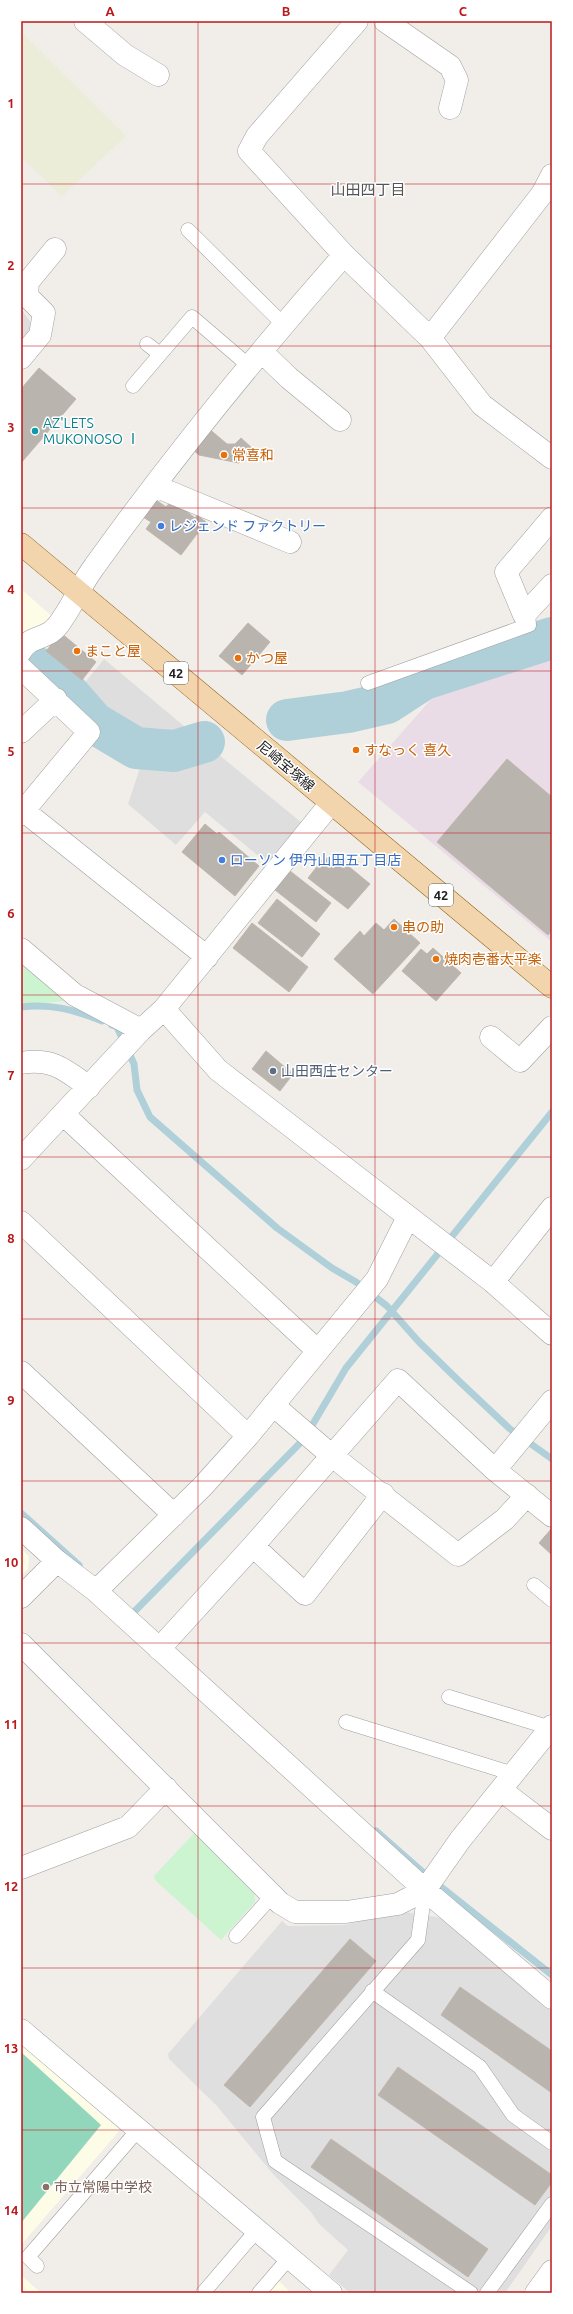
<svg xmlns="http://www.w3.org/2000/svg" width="573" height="2314" font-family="Ubuntu,'Noto Sans JP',sans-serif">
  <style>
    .residential { fill: #e0dfdf }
    .industrial { fill: #e9dce7 }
    .education { fill: #fcfce7 }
    .farmland { fill: #ebedd8 }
    .park { fill: #cdf4d0 }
    .pitch { fill: #92d6bb }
    .parking { fill: #dedede }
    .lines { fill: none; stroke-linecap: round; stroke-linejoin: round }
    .stream { stroke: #b0d0d9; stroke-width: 7 }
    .river { stroke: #b0d0d9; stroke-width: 42 }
    .building { fill: #bab4af; stroke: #c1b6ad }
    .lane-casing { stroke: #9f9f9f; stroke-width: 15 }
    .street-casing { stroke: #9f9f9f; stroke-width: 23 }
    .primary-casing { stroke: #8d6312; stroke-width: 23 }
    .lane { stroke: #fff; stroke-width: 14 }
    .street { stroke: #fff; stroke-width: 22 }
    .primary { stroke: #f2d4ad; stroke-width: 22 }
    .grid { fill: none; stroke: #bb181a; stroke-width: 1; stroke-opacity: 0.55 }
    .culture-dot { fill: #0f9aa8; stroke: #fff; stroke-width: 1.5 }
    .food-dot { fill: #e8710a; stroke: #fff; stroke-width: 1.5 }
    .shop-dot { fill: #3f7fe0; stroke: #fff; stroke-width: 1.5 }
    .service-dot { fill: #5c6f8a; stroke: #fff; stroke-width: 1.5 }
    .education-dot { fill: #8d6e63; stroke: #fff; stroke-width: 1.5 }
    .labels { text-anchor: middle; stroke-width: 3; stroke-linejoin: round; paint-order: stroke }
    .shield { fill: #fff; stroke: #646464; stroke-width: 1 }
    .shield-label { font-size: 13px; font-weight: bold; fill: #222 }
    .culture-label { font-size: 14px; fill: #0d838f; stroke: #fff; text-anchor: start }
    .food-label { font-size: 14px; fill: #c56008; stroke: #fff; text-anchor: start }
    .shop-label { font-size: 14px; fill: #366cbe; stroke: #fff; text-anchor: start }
    .street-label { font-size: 14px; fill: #222; stroke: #fff }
    .service-label { font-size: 14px; fill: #4e5e75; stroke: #fff; text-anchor: start }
    .education-label { font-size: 14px; fill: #785e54; stroke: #fff; text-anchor: start }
    .neighbourhood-label { font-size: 15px; fill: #555; stroke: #fff }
    .neatline { fill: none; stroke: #bb181a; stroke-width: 1.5 }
    .grid-label { font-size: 13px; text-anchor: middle; font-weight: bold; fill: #bb181a }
  </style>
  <rect width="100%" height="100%" fill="#f1eeea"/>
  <path class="residential" d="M399,1911L442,1918L552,2008V2226L505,2293H350L329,2275L348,2250L319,2224L311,2212L272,2173L217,2106L169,2059L168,2054L282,1921L288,1926L344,1925Z"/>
  <path class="industrial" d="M552,650V942L358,782L442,687Z"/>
  <path class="education" d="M21,589L55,619L21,643Z
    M21,1549L29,1556L28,1569L21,1576Z
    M21,2044L120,2130L21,2245Z
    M21,2275L41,2293H21Z
    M279,2281L291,2293H268Z"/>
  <path class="farmland" d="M21,32L126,136L62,196L21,157Z"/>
  <path class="park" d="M21,957L76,1004L63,1001L21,1006Z
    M198,1829L254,1888L255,1902L221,1940L155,1880L154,1876Z"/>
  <path class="pitch" d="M21,2052L101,2125L21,2223Z"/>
  <path class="parking" d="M21,309L32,324L29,337L21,345Z
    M104,659L185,727L172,740L158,728L146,741L129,736L105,719L79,690Z
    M212,749L302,823L267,863L205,812L176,845L128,804L143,759H176L196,755Z"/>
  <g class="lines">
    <path class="stream" d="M21,1007C50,1003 75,1010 102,1021
      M112,1025L117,1027L134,1064L137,1090L150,1117L277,1228L332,1268L356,1282L387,1306L419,1342L460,1382L510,1429L552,1459
      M21,1513L79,1565
      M133,1613L304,1439L346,1368L552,1112
      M376,1831L426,1875L552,1975"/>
    <path class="river" d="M21,656L66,691L94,723L136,748L174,751L204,742
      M287,720L348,712L387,703L424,679L552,638"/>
  </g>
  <path class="building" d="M39,368L76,399L21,463V389Z
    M208,428L227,444H235L241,438L252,448L239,463L199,455L192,449Z
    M156,500L166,507L172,500L195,518L197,515L206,522L181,555L146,529L151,522L143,517Z
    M248,623L270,642L242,675L219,656Z
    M61,633L96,662L82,680L46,651Z
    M507,759L552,797V930L548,935L437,842Z
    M205,824L217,834L219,832L259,866L235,896L182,852Z
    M336,856L370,884L348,909L308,878L323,859Z
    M290,871L331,903L316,922L275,890Z
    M277,899L320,934L302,957L258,923Z
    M394,919L420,943L373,994L334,959L360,931L364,936L376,923L384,930Z
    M252,923L308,967L289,992L233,948Z
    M433,948L461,973L436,1001L402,971L421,949L427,954Z
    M266,1051L293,1074L280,1091L252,1069Z
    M552,1528V1555L539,1543Z
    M350,1939L376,1961L250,2107L224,2085Z
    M460,1987L552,2051V2093L441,2015Z
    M398,2067L552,2175V2182L535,2205L378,2095Z
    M331,2139L488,2249L468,2277L311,2167Z"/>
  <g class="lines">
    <defs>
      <path id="lane" d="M188,230L283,324
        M147,344L160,354
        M133,386L192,317L248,365
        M368,683L529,625L528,612
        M534,1585L552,1600
        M449,1697L551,1728
        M346,1722L514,1774
        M425,1890L418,1940L263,2117L275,2161L471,2293
        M236,1936L273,1895
        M372,1991L480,2067L513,2115L552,2143
        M37,2266L28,2257L138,2130
        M203,2293L257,2230
        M259,2293L289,2258
        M487,2293L552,2204"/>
      <path id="street" d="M85,21L125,55L158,75
        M357,21L257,136L249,151L344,255L430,338L482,405L552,458
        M385,21L450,66L457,80L450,108
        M430,338L542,194L552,175
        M262,352L289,378L340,420
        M21,358L40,335L44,313L27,296L28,282L55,249
        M155,486L290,542
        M552,518L506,572L524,615L552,585
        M21,651C27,639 40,639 51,632C55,629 60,623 63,618C74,602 82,583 94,567C172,458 256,355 344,255
        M21,668L89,732L21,814
        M21,732L56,699
        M24,811L207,957
        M21,949L75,995L141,1030
        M164,1009L218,1070L493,1282L552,1334
        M491,1037L520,1061L552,1027
        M21,1063C53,1058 64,1069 89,1087
        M64,1115L318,1351
        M21,1159L141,1030L164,1009L331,803
        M21,1222L248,1436
        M493,1282L552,1208
        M21,1372L174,1515
        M273,1405L331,1455L458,1555L505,1519L527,1495
        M495,1470L552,1401
        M21,1528L57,1561L96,1591L425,1890L552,1998
        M253,1546L305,1594L383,1494
        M96,1591L203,1486L248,1436L377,1279L408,1217
        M21,1597L57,1561
        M21,1644L280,1903L295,1912H346L398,1904L425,1890L460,1840L552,1726
        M159,1649L253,1546L398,1380L495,1470L552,1516
        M501,1790L552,1829
        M21,1868L128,1827L166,1788
        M21,2030L331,2293
        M536,2293L552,2271"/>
      <path id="primary" d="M21,544L552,987"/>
    </defs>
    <use href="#lane" class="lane-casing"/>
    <use href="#street" class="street-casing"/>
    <use href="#primary" class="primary-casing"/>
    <use href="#lane" class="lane"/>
    <use href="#street" class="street"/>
    <use href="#primary" class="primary"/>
  </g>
  <path class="grid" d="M198,21V2293M375,21V2293M21,184H552M21,346H552M21,508H552M21,671H552M21,833H552M21,995H552M21,1157H552M21,1319H552M21,1481H552M21,1643H552M21,1806H552M21,1968H552M21,2130H552"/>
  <circle class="culture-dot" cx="35" cy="431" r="4"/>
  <g class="food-dot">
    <circle cx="224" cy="455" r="4"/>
    <circle cx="77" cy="651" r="4"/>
    <circle cx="238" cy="658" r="4"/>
    <circle cx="356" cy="750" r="4"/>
    <circle cx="394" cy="927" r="4"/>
    <circle cx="436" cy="959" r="4"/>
  </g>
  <g class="shop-dot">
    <circle cx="161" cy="526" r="4"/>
    <circle cx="222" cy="860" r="4"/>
  </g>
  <circle class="service-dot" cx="273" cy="1071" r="4"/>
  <circle class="education-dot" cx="46" cy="2187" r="4"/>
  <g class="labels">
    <g class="shield">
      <rect x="164" y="662" width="24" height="22" rx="3"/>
      <rect x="429" y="884" width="24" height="22" rx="3"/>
    </g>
    <g class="shield-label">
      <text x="176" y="678">42</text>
      <text x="441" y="900">42</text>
    </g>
    <g class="culture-label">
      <text x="43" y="428">AZ'LETS<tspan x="43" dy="16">MUKONOSO Ⅰ</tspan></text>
    </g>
    <g class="food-label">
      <text x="232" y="460">常喜和</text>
      <text x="85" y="656">まこと屋</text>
      <text x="246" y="663">かつ屋</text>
      <text x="364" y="755">すなっく 喜久</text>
      <text x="402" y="932">串の助</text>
      <text x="444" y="964">焼肉壱番太平楽</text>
    </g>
    <g class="shop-label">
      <text x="169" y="531">レジェンド ファクトリー</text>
      <text x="230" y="865">ローソン 伊丹山田五丁目店</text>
    </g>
    <g class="street-label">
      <text transform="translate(286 766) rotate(40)" y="5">尼崎宝塚線</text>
    </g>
    <g class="service-label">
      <text x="281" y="1076">山田西庄センター</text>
    </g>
    <g class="education-label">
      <text x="54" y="2192">市立常陽中学校</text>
    </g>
    <g class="neighbourhood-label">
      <text x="368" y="195">山田四丁目</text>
    </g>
  </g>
  <rect width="573" height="2314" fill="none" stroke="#ffffff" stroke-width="44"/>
  <rect x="22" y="22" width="529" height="2270" class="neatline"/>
  <g class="grid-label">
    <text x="110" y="16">A</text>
    <text x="286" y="16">B</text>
    <text x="463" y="16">C</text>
    <text x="11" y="108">1</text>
    <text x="11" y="270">2</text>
    <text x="11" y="432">3</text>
    <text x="11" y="594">4</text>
    <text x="11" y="756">5</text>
    <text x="11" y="918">6</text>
    <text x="11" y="1080">7</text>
    <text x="11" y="1243">8</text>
    <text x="11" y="1405">9</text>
    <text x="11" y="1567">10</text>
    <text x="11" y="1729">11</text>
    <text x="11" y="1891">12</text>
    <text x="11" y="2053">13</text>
    <text x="11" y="2215">14</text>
  </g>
</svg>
